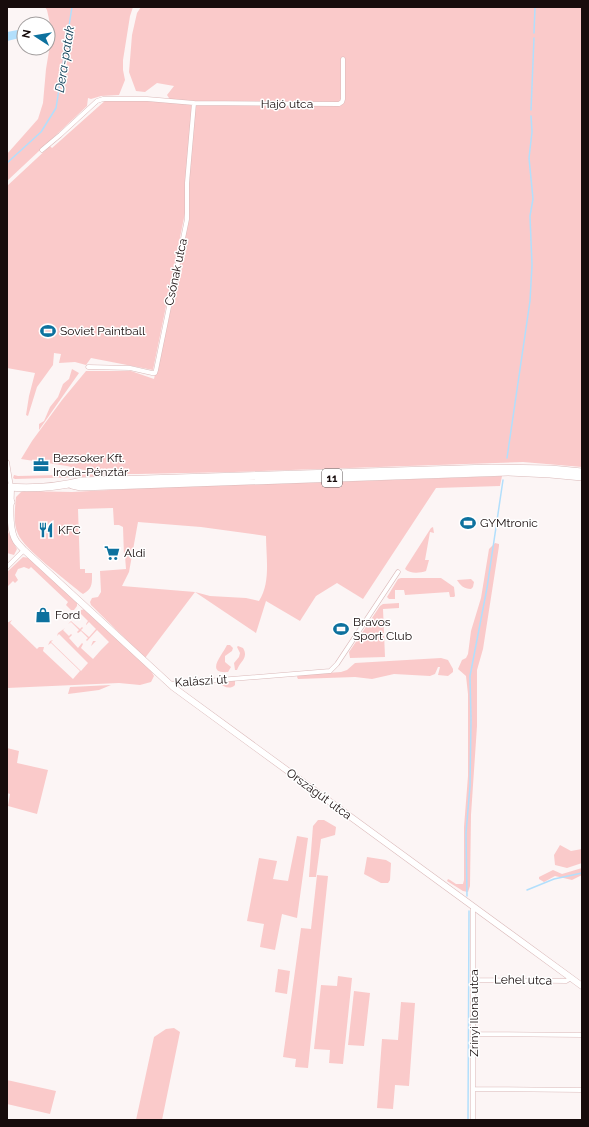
<svg xmlns="http://www.w3.org/2000/svg" width="589" height="1127" font-family="Raleway,sans-serif">
  <style>
    .green { fill: #facaca; fill-rule: evenodd }
    .water { fill: #b2dffc }
    .lines { fill: none; stroke-linecap: round; stroke-linejoin: round }
    .stream { stroke: #b2dffc; stroke-width: 1.5 }
    .minor-casing { stroke: #dab9b9; stroke-width: 5 }
    .secondary-casing { stroke: #dab9b9; stroke-width: 7 }
    .primary-casing { stroke: #dab9b9; stroke-width: 8 }
    .minor { stroke: #fff; stroke-width: 4 }
    .secondary { stroke: #fff; stroke-width: 6 }
    .primary { stroke: #fff; stroke-width: 7 }
    .labels { text-anchor: middle; stroke-width: 3; stroke-linejoin: round; paint-order: stroke }
    .shield { fill: #fff; stroke: #5d5555; stroke-width: 1 }
    .shield-label { font-size: 11px; font-weight: bold; fill: #170c0c }
    .street-label { font-size: 12px; fill: #170c0c; stroke: #fff }
    .poi-label { font-size: 12px; fill: #170c0c; stroke: #fff; text-anchor: start }
    .water-label { font-size: 13px; font-style: italic; fill: #134159; stroke: #fff }
  </style>
  <rect width="100%" height="100%" fill="#fcf5f5"/>
  <path class="green" d="M45,7H133L130,16L123,60V70L125,80L119,95L101,96L91,99L88,98L87,106L7,181V154L38,119L43,103L46,69L52,33L47,10Z
    M141,7H582V467L523,462L234,472L138,474H115V476L15,479L13,478L14,475L18,476L102,474L67,466L21,459L32,441L62,400L86,371H131L154,379L172,295L188,204L193,104L185,213L153,370L91,358L86,365L75,362L59,363L61,354L54,353L53,365L37,387L28,416L26,415L29,396L35,373L7,368V186L50,146L52,148L107,99L171,101L167,95L174,86L157,83L145,92L136,91L129,72L132,35L137,13Z
    M72,369L79,373L39,430V424L44,421L50,407L58,397L63,384L69,379Z
    M502,476L500,486L436,488L363,599L337,583L316,596L300,621L266,601L256,633L195,592L145,658L91,605L90,602L92,598L98,597L101,592L100,571L126,569L125,556H124L123,527L119,525H114L113,508L78,509L80,569H85V573H92C92,582 93,589 83,594L80,592C66,580 24,549 18,534C13,524 15,508 16,497L21,492L24,491L72,492L147,488ZM138,522L201,527L266,536C266,556 271,583 259,601L246,598L210,596L195,592L122,586L129,572Z
    M7,521L8,532L17,549L14,555L7,553Z
    M433,527L434,533L430,532L425,560H429L426,571C420,573 410,574 405,569L406,567L431,528Z
    M495,543L499,544V546L483,649L477,670V726L471,815L470,886L468,892L463,891L447,881L448,879L450,880L456,884H463L464,880V827L468,776V694L466,676L458,669L462,660L466,658L468,654L471,631L481,598L489,549Z
    M23,557L29,558L77,602V606L74,610H71L66,605L68,602L31,567L29,569L24,567L18,569L15,575L18,580L15,583L13,581L7,587V572Z
    M401,578H441L454,587L455,596L454,597H450L449,592L405,595L404,590H395V599H389L387,597L398,579Z
    M471,579L474,582L473,587L471,589C464,589 460,585 457,580Z
    M399,603V608L383,609L385,657L350,658L349,652L380,606L383,604Z
    M85,609L150,669L154,676L151,682L140,685L119,683L7,688V623L12,620L10,623L37,649L39,647H44L43,651L73,679L80,671L51,643L48,645L50,641L53,640L51,642L81,671L88,663L59,634L57,636L58,633L65,628L63,630L69,636L71,634L72,635L69,638L78,648L82,643L83,644L81,648L93,659L101,650L94,643L91,646L93,641H96L94,643L101,650L109,642L97,630L87,641L86,640L88,638L81,631L78,633L77,632L79,630L71,622L68,624L71,621L80,629L82,627L83,628L81,630L89,637L96,629L89,622L86,625V624L88,621L80,613L77,615L81,610Z
    M227,645H230L233,648L232,651L225,656V662L231,667L228,672C204,674 223,654 227,645Z
    M238,646L243,648C249,658 240,661 237,670H235L234,663L239,657L240,653L237,647Z
    M441,658L448,660L453,669V672L448,676L438,675L440,667H438L435,674L430,676L394,674L372,679L355,677L298,679L297,677L298,675L341,672L347,670L355,663Z
    M235,681V685C230,690 223,687 219,682Z
    M111,685L99,690L68,694L70,687Z
    M7,748L19,751L17,763L48,770L37,814L8,806L10,794L7,793Z
    M318,820H324L336,827L335,835L321,839L316,877H309L313,826Z
    M297,836L308,838L297,918L282,914L275,950L260,947L264,924L247,921L259,858L277,861L273,879L288,881Z
    M560,845L571,851L582,849V863L567,868L555,865L554,855Z
    M367,857L386,860L391,863L390,880L388,883H381L364,874Z
    M582,868V875L572,880L555,876L544,882L539,879V877L553,870L562,874Z
    M317,875L328,876L308,1068L295,1067L296,1059L283,1057L301,928L311,929Z
    M278,969L290,971L287,994L275,992Z
    M338,976L352,978L343,1064L329,1063L330,1050L314,1049L321,985L337,986Z
    M354,991L370,993L364,1046L348,1045Z
    M401,1002L415,1003L409,1086L395,1085L393,1109L377,1108L382,1039L398,1040Z
    M174,1028L180,1032L162,1120H136L154,1037L166,1029Z
    M7,1080L56,1091L50,1114L7,1104Z"/>
  <path class="water" d="M23,29L24,37L7,41V32Z"/>
  <g class="lines">
    <path class="stream" d="M534,33L535,7
      M531,110L534,38
      M7,163L41,132L56,108L72,7
      M507,458L530,301L532,265L530,216L533,199L529,158L532,132L531,116
      M527,890L554,879L582,873
      M467,896L466,833L470,786L471,720L470,676L487,588L503,480
      M468,1120L469,911"/>
    <defs>
      <path id="minor" d="M42,150L60,135L97,101L103,99H147L194,103L339,104L342,102L343,99V59
        M88,367L130,368L152,373H155L156,370L187,219V183L194,103
        M7,462L11,487
        M7,567L24,550
        M169,684L330,671L337,664L398,572
        M474,980L566,981L571,978
        M474,1034L582,1035
        M473,1089L582,1090
        M473,1120V907"/>
      <path id="secondary" d="M11,487C11,501 8,529 16,541C18,544 21,547 24,550L173,687L582,986"/>
      <path id="primary" d="M72,485L81,487L508,472L550,474L582,477
        M7,487C32,489 58,487 82,481L491,468L551,469L582,472
        M7,496L11,502"/>
    </defs>
    <use href="#minor" class="minor-casing"/>
    <use href="#secondary" class="secondary-casing"/>
    <use href="#primary" class="primary-casing"/>
    <use href="#minor" class="minor"/>
    <use href="#secondary" class="secondary"/>
    <use href="#primary" class="primary"/>
  </g>
  <defs>
    <symbol id="stadium-bare" viewBox="-9 -9 18 18"><path d="M0-5a6.5 5 0 1 0 0 10a6.5 5 0 1 0 0-10ZM-3.5-1.8h7v3.6h-7Z" fill="#0d719e" stroke="#fff" stroke-width="2.5" paint-order="stroke"/></symbol>
    <symbol id="office-bare" viewBox="-9 -9 18 18"><path d="M-6-3h4V-5.5h4V-3h4V5H-6ZM-1-4.5V-3h2v-1.5ZM-6 0V1H6V0Z" fill="#0d719e" stroke="#fff" stroke-width="2.5" paint-order="stroke"/></symbol>
    <symbol id="restaurant-bare" viewBox="-9 -9 18 18"><path d="M-5-6h1v4h1v-4h1v4h1v-4h1v5L-1.5 .5V6h-2V.5L-5-1ZM5-6V6H3V1.5H1.5Q1.5-4 5-6Z" fill="#0d719e" stroke="#fff" stroke-width="2.5" paint-order="stroke"/></symbol>
    <symbol id="supermarket-bare" viewBox="-9 -9 18 18"><path d="M-6-5.5h2.5l.6 2H6L4.5 2H-2.5L-4.4-4H-6ZM-1.5 3.2a1.3 1.3 0 1 0 .1 0ZM3 3.2a1.3 1.3 0 1 0 .1 0Z" fill="#0d719e" stroke="#fff" stroke-width="2.5" paint-order="stroke"/></symbol>
    <symbol id="shop-bare" viewBox="-9 -9 18 18"><path d="M-5-2.5h2.3a2.7 3.5 0 0 1 5.4 0H5L5.5 6h-11ZM-1.5-2.5h3a1.5 2.3 0 0 0-3 0Z" fill="#0d719e" stroke="#fff" stroke-width="2.5" paint-order="stroke"/></symbol>
  </defs>
  <g fill-rule="evenodd">
    <use href="#stadium-bare" x="37" y="320" width="22" height="22"/>
    <use href="#office-bare" x="30" y="454" width="22" height="22"/>
    <use href="#stadium-bare" x="457" y="512" width="22" height="22"/>
    <use href="#restaurant-bare" x="35" y="519" width="22" height="22"/>
    <use href="#supermarket-bare" x="101" y="542" width="22" height="22"/>
    <use href="#shop-bare" x="32" y="604" width="22" height="22"/>
    <use href="#stadium-bare" x="330" y="618" width="22" height="22"/>
  </g>
  <g class="labels">
    <rect class="shield" x="322" y="469" width="20" height="18" rx="3"/>
    <g class="shield-label">
      <text x="332" y="482">11</text>
    </g>
    <g class="street-label">
      <text x="287" y="108">Hajó utca</text>
      <text transform="translate(176 272) rotate(-78)" y="4">Csónak utca</text>
      <text transform="translate(201 681) rotate(-4)" y="4">Kalászi út</text>
      <text transform="translate(319 794) rotate(36)" y="4">Országút utca</text>
      <text transform="translate(523 980) rotate(1)" y="4">Lehel utca</text>
      <text transform="translate(474 1013) rotate(-90)" y="4">Zrínyi Ilona utca</text>
    </g>
    <g class="poi-label">
      <text x="60" y="335">Soviet Paintball</text>
      <text x="53" y="462">Bezsoker Kft.<tspan x="53" dy="14">Iroda-Pénztár</tspan></text>
      <text x="480" y="527">GYMtronic</text>
      <text x="58" y="534">KFC</text>
      <text x="124" y="557">Aldi</text>
      <text x="55" y="619">Ford</text>
      <text x="353" y="626">Bravos<tspan x="353" dy="14">Sport Club</tspan></text>
    </g>
    <g class="water-label">
      <text transform="translate(64 59) rotate(-81)" y="5">Dera-patak</text>
    </g>
  </g>
  <rect width="589" height="1127" fill="none" stroke="#170c0c" stroke-width="16"/>
  <g transform="translate(36 36) rotate(282)"><circle r="19" fill="#ffffff" stroke="#a29e9e"/>
  <path d="M0-3L7 15L0 10L-7 15Z" fill="#0d719e"/>
  <text y="-6" font-size="11" font-weight="bold" text-anchor="middle" fill="#170c0c">N</text>
  </g>
</svg>
